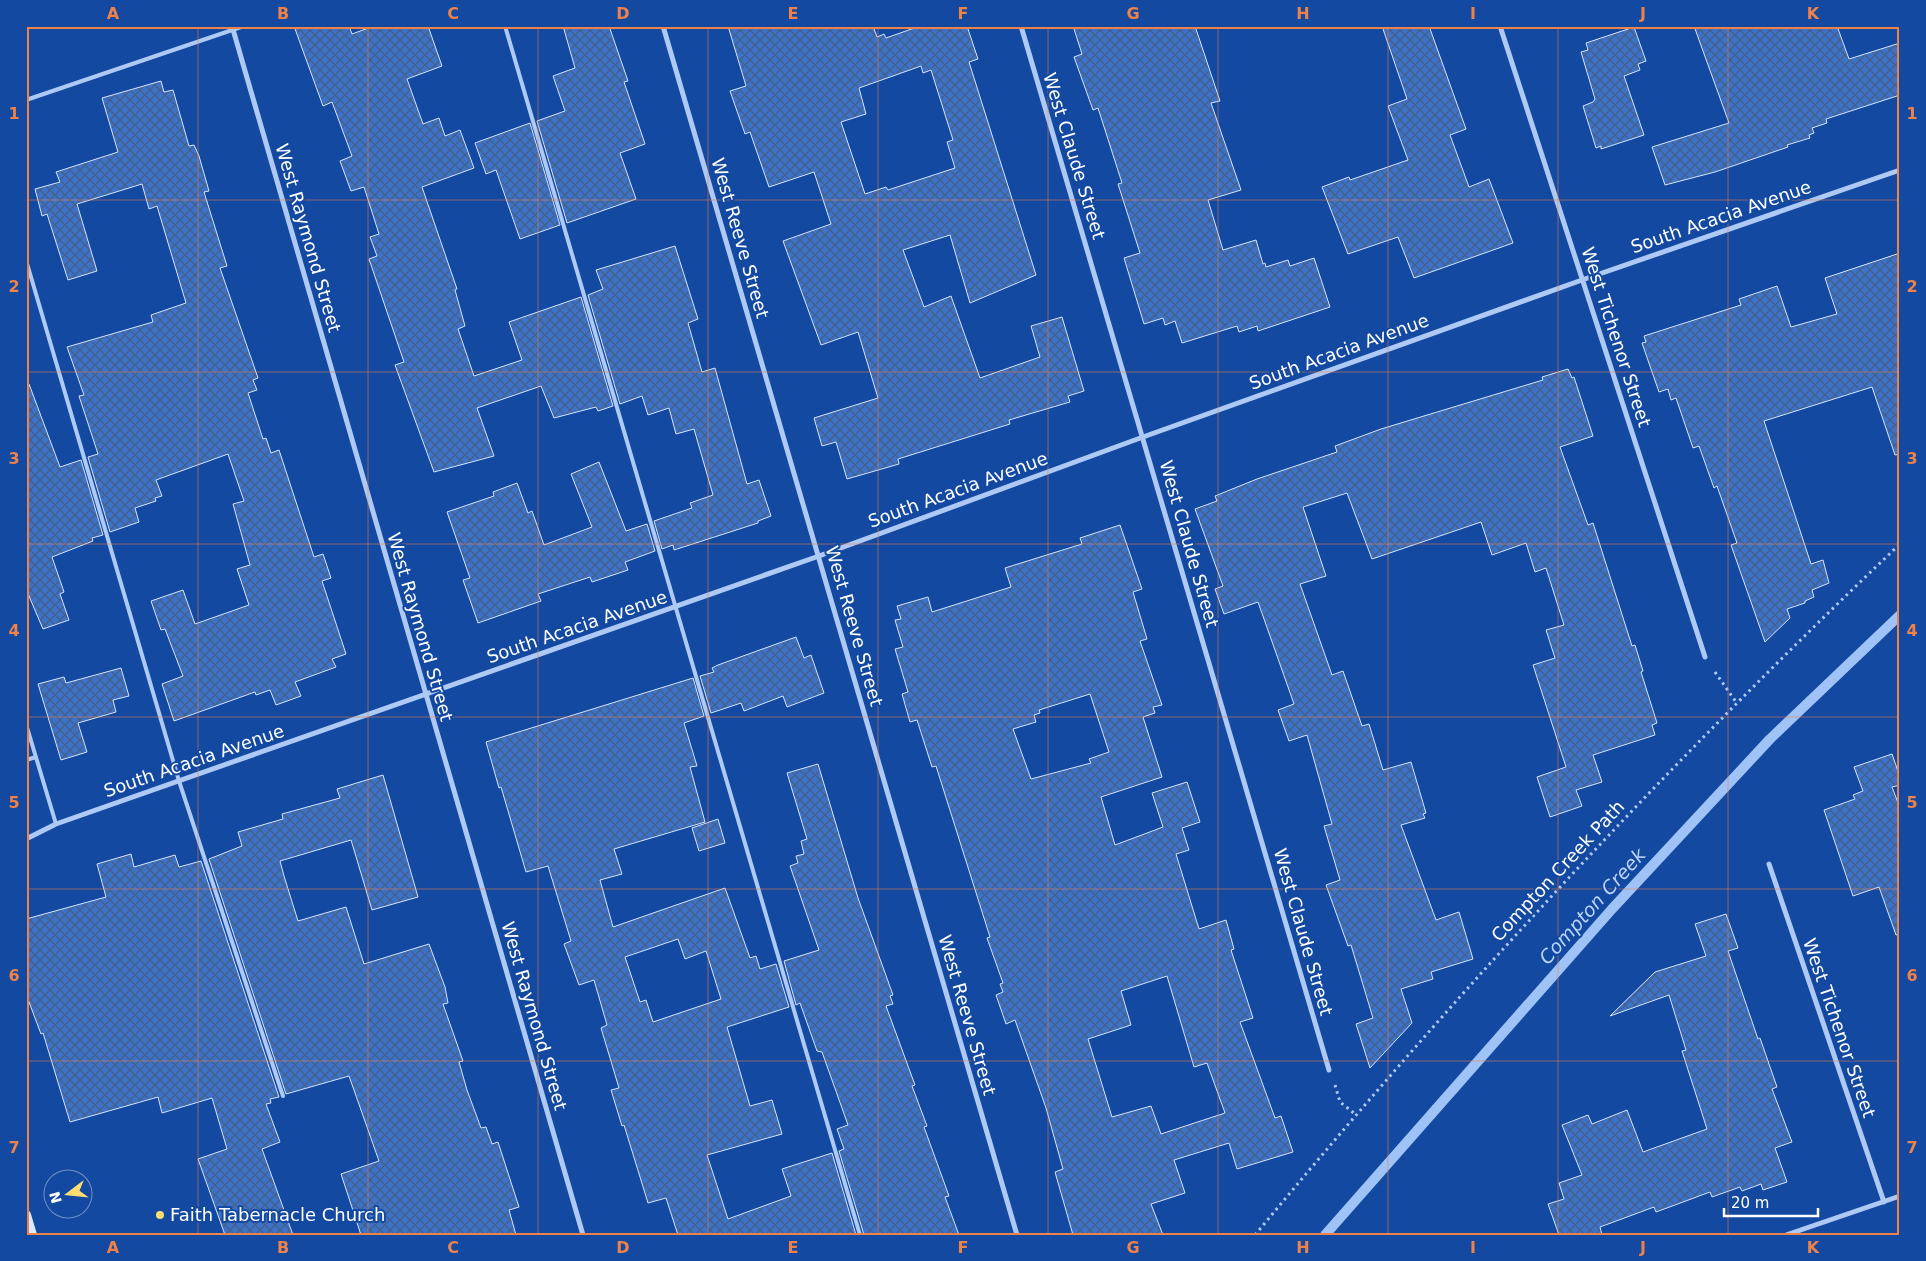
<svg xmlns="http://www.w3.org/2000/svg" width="1926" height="1261" font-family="'DejaVu Sans',sans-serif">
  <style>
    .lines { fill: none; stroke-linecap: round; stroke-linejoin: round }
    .stream { stroke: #9fc3f7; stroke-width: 10 }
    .building { fill: url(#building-cross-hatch); stroke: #d5e5fe; fill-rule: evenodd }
    .path { stroke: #adc9f4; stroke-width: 3; stroke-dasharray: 2.5 4; stroke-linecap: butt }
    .service { stroke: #adc9f4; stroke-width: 4 }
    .minor { stroke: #adc9f4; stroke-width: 5 }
    .secondary { stroke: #dde9fd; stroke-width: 10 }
    .grid { fill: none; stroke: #ee8249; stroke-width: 1; stroke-opacity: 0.55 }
    .poi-dot { fill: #ffdd70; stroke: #1349a1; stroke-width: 2 }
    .labels { text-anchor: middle; stroke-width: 4; stroke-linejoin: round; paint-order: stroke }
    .street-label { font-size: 18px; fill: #fff; stroke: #1349a1 }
    .poi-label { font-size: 18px; fill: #fff; stroke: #1349a1; text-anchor: start }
    .water-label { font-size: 19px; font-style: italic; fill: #bad4fb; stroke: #1349a1 }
    .neatline { fill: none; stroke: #ee8249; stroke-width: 2 }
    .grid-label { font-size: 16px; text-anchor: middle; font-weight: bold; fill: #ee8249 }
  </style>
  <defs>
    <pattern id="building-cross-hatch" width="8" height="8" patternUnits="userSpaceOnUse" patternTransform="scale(1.25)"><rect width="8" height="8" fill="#3c72c8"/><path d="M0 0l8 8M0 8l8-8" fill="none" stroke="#445f8a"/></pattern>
  </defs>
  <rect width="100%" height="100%" fill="#1349a1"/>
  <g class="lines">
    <path class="stream" d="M1325,1235L1612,909L1770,739L1900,615"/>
  </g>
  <path class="building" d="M294,26H349L352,34L374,26H428L442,66L407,79L423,124L439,118L445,136L460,130L474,168L422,187L457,289L455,290L465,326L458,329L474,376L522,360L509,322L581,297L613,406L598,411L596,407L554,418L541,386L477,408L494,456L434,472L395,365L404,362L369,259L377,256L370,237L379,234L364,187L351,191L340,161L352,156L332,102L323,106Z
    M563,26H609L628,81L624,82L645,144L620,153L636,199L567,223L537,121L565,111L553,76L575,68Z
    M728,26H873L877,37L884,34L886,38L920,26H967L978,59L969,62L1036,275L970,303L950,235L903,250L924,307L951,296L980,378L1040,357L1031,326L1062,317L1084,391L1068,396L1070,402L1009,420L1010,424L898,459L899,464L847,479L836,442L822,446L814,418L878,398L858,332L821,345L783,241L831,224L814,172L769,187L750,132L745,134L730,91L746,86ZM921,66L923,73L931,70L953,140L947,142L955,168L888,190L886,187L865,194L841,122L866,114L859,88Z
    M1073,26H1195L1220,101L1211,103L1241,190L1208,200L1223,250L1256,240L1263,264L1265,263L1266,267L1288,260L1290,266L1314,258L1330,307L1258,331L1257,326L1239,332L1237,326L1182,343L1175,321L1165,325L1163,318L1144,324L1124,258L1140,253L1118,184L1122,183L1098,108L1093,110L1074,57L1082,54Z
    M1382,26H1429L1466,129L1450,135L1469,187L1489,179L1513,243L1414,278L1398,237L1348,254L1322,187L1349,177L1350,180L1408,160L1388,106L1407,99Z
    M1694,26H1837L1849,59L1900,43V95L1826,119L1827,123L1812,128L1814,133L1809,135L1810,138L1787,145L1788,147L1715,172L1665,185L1652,147L1729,123Z
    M1634,27L1646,61L1638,64L1640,70L1624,76L1644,135L1601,149V146L1596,148L1583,106L1593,102L1595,99L1581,52L1588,50L1586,43Z
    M161,81L164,92L173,90L189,146L194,145L199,156L209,191L204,192L227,266L220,268L258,378L253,380L257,390L248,393L263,439L266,438L271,453L279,450L314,557L323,554L331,578L322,581L346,654L332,659L336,667L295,682L301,696L276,705L270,690L256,695L255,692L174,721L162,684L183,676L165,629L161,630L151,601L183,590L195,624L249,605L237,569L250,565L233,504L244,501L228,454L156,480L162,496L155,498L156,501L135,508L139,522L110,532L88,457L98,454L79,396L84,395L67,347L153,322L151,315L186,303L157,206L149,209L142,184L77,204L97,271L68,280L47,214L42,216L35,189L60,182L56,172L118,152L102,98Z
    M530,123L560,225L520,239L496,170L486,174L475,143Z
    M675,246L698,319L688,323L702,372L715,368L747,484L759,480L771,516L758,521V523L674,550L673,545L662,549L654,521L692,508L690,503L713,495L694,429L676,434L669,408L648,415L642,396L620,404L588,295L603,289L596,270Z
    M1900,253V454L1895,455L1872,387L1764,421L1811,564L1823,560L1829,583L1812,590L1814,597L1805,601V603L1787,609L1790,618L1765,642L1731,545L1737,543L1717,486L1714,488L1699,446L1693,448L1676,398L1671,400L1668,389L1659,392L1642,343L1646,342L1644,336L1741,305L1739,299L1777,286L1791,327L1837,314L1825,278Z
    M1568,369L1572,378L1574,377L1593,436L1560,447L1588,525L1593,523L1632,646L1635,645L1643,671L1641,672L1657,723L1652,725L1655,735L1593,755L1602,782L1576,790L1582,806L1550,817L1537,777L1566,767L1533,665L1555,658L1546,630L1564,625L1546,568L1535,572L1526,543L1492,555L1481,522L1372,559L1347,493L1303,507L1326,576L1300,584L1332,675L1343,671L1362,726L1369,724L1383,770L1411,762L1426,813L1423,814L1425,818L1401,825L1436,920L1459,912L1473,959L1431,972L1433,979L1401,989L1412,1023L1370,1068L1356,1024L1373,1018L1351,945L1348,946L1326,885L1340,880L1324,826L1332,824L1307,735L1289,741L1278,710L1294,704L1258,602L1224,614L1215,589L1223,586L1195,509L1217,501L1215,496L1257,479L1337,452L1335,446L1381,429L1543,380L1542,377Z
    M29,384L60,467L81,460L103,535L92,538L93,541L52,557L64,592L60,594L69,620L43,629L26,589V385Z
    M599,462L626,531L647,524L655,551L625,562L628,570L592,582L590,577L538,594L541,601L478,623L463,580L470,578L447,512L494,496L493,492L517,483L528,513L532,511L544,545L592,527L571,474Z
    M1120,525L1142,589L1133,592L1147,639L1140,641L1162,705L1153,707L1155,713L1143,717L1162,777L1101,797L1115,845L1163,827L1152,793L1187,782L1200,822L1182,828L1189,850L1176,854L1199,929L1226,920L1234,949L1231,950L1253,1018L1240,1022L1275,1118L1281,1116L1293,1152L1237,1169L1229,1143L1174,1160L1185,1193L1151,1204L1163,1235H1073L1055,1172L1063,1169L1046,1108L1015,1020L1006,1024L996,995L1003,992L1000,984L1003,983L987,938L990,937L936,766L932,767L917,720L910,722L902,694L908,692L895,649L903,647L895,620L901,619L897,606L928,597L932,612L1011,587L1005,568L1082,544L1080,538ZM1090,694L1109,752L1089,759L1091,763L1031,779L1013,729L1036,722L1034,715L1040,713L1039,710ZM1167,976L1194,1067L1207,1063L1225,1113L1161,1134L1151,1106L1112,1117L1088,1039L1131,1025L1121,991Z
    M796,637L804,658L811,655L824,693L787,707L783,696L744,711L741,703L711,713L700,676L714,672L712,668L718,665Z
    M121,668L129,696L113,700L116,712L78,723L87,752L61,760L38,684L64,677L66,683Z
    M693,678L704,716L684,723L697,766L690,767L705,822L614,849L622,874L600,880L613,927L725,888L750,958L756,956L760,969L776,964L789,1007L727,1027L750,1106L772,1100L782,1134L707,1155L728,1219L791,1196L782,1169L832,1153L856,1235H678L666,1198L648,1203L624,1125L622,1126L611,1090L619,1088L601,1028L607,1025L594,980L579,985L564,944L571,941L548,866L526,872L501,787L499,788L486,742ZM678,939L685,959L706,951L721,999L653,1022L646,1000L640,1002L625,957Z
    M1892,754L1900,777V785L1892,787L1900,808V934L1896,935L1879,887L1853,896L1824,810L1855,799L1853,795L1863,791L1854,767Z
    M818,764L858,898L893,995L890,996L893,1004L886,1006L915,1085L912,1086L927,1126L924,1127L949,1196L945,1197L959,1235H864L839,1151L844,1149L837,1129L848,1125L822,1052L817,1051L800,1003L796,1005L784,961L819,950L790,866L798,863L796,856L804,854L801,841L807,839L787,773Z
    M383,775L418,897L372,910L351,840L280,861L284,876L298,921L346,907L364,964L429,944L445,987L448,1003L443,1004L463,1061L459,1062L467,1090L481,1128L486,1127L492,1144L498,1142L519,1207L509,1210L516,1235H361L341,1174L379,1161L349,1076L286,1094L209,859L242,846L238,832L283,819L282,814L340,798L337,789Z
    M718,819L725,843L699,851L692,828Z
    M131,854L134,867L175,855L179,867L201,861L279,1097L270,1099L271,1103L266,1104L280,1142L262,1149L293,1235H225L198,1159L227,1149L212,1098L162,1113L158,1097L70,1122L43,1033L41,1034L26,994V919L106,897L97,864Z
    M1726,914L1738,948L1728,951L1758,1039L1760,1038L1777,1087L1772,1089L1792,1142L1775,1148L1787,1182L1763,1190L1761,1184L1742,1191L1740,1187L1712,1197L1710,1192L1656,1212L1654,1207L1600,1227L1602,1235H1559L1548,1204L1564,1199L1559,1183L1582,1175L1562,1125L1588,1115L1592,1124L1627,1110L1643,1152L1707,1129L1682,1051L1686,1050L1669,995L1610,1016L1655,972L1706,956L1695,924Z"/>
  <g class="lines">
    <path class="path" d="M1715,672L1736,702
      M1335,1085L1340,1102L1355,1114
      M1255,1235C1456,992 1671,761 1900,544"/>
    <path class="service" d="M505,26L860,1235
      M26,100L244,26
      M26,260L179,781L283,1096
      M26,724L56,824
      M26,760L36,757"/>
    <path class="minor" d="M232,26L583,1235
      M663,26L1017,1235
      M1021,26L1329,1070
      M1500,26L1705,657
      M26,839L56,824L819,556L1143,437L1582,280L1900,170
      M1769,864L1884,1202
      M1786,1235L1900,1196"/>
    <path class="secondary" d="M26,1215L32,1235"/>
  </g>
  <path class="grid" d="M198,26V1235M368,26V1235M538,26V1235M708,26V1235M878,26V1235M1048,26V1235M1218,26V1235M1388,26V1235M1558,26V1235M1728,26V1235M26,200H1900M26,372H1900M26,544H1900M26,717H1900M26,889H1900M26,1061H1900"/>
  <circle class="poi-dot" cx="160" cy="1215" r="5"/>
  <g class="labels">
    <g class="street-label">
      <text transform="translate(1074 156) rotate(73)" y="6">West Claude Street</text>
      <text transform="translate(1721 217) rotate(-19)" y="6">South Acacia Avenue</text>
      <text transform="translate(308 238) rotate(74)" y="6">West Raymond Street</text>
      <text transform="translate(740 238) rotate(74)" y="6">West Reeve Street</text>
      <text transform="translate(1616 337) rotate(72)" y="6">West Tichenor Street</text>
      <text transform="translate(1339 352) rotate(-20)" y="6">South Acacia Avenue</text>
      <text transform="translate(958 490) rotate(-20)" y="6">South Acacia Avenue</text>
      <text transform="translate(1189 544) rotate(74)" y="6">West Claude Street</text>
      <text transform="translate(854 626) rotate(74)" y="6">West Reeve Street</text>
      <text transform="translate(420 627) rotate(74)" y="6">West Raymond Street</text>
      <text transform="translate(577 627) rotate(-19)" y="6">South Acacia Avenue</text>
      <text transform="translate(194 761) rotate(-19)" y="6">South Acacia Avenue</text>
      <text transform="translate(1558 871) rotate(-47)" y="6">Compton Creek Path</text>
      <text transform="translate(1303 932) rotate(74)" y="6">West Claude Street</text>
      <text transform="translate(967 1015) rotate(74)" y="6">West Reeve Street</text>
      <text transform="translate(534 1016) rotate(74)" y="6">West Raymond Street</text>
      <text transform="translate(1839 1028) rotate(71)" y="6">West Tichenor Street</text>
    </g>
    <g class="poi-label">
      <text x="170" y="1221">Faith Tabernacle Church</text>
    </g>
    <g class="water-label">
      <text transform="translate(1592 906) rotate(-48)" y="7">Compton Creek</text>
    </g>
  </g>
  <rect width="1926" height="1261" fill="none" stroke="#1349a1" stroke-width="55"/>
  <g transform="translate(68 1194) rotate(254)"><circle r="24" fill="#1349a1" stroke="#7192c7"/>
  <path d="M0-4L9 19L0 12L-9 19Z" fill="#ffdd70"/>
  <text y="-8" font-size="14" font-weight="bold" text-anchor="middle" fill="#ffffff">N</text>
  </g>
  <path d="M1724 1208v8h94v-8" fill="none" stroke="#ffffff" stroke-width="2.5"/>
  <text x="1731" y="1208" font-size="15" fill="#ffffff" stroke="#1349a1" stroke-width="4" paint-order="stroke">20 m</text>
  <rect x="28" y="28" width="1870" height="1206" class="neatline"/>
  <g class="grid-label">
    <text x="113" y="19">A</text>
    <text x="283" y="19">B</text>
    <text x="453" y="19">C</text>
    <text x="623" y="19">D</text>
    <text x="793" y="19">E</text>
    <text x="963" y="19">F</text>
    <text x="1133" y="19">G</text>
    <text x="1303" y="19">H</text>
    <text x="1473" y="19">I</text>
    <text x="1643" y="19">J</text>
    <text x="1813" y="19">K</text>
    <text x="14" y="119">1</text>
    <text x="1912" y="119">1</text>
    <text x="14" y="292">2</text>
    <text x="1912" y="292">2</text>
    <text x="14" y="464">3</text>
    <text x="1912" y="464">3</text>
    <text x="14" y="636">4</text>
    <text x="1912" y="636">4</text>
    <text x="14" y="808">5</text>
    <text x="1912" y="808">5</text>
    <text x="14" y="981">6</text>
    <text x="1912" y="981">6</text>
    <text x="14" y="1153">7</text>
    <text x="1912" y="1153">7</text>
    <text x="113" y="1253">A</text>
    <text x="283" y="1253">B</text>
    <text x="453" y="1253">C</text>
    <text x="623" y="1253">D</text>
    <text x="793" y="1253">E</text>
    <text x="963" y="1253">F</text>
    <text x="1133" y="1253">G</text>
    <text x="1303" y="1253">H</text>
    <text x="1473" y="1253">I</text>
    <text x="1643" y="1253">J</text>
    <text x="1813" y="1253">K</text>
  </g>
</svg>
